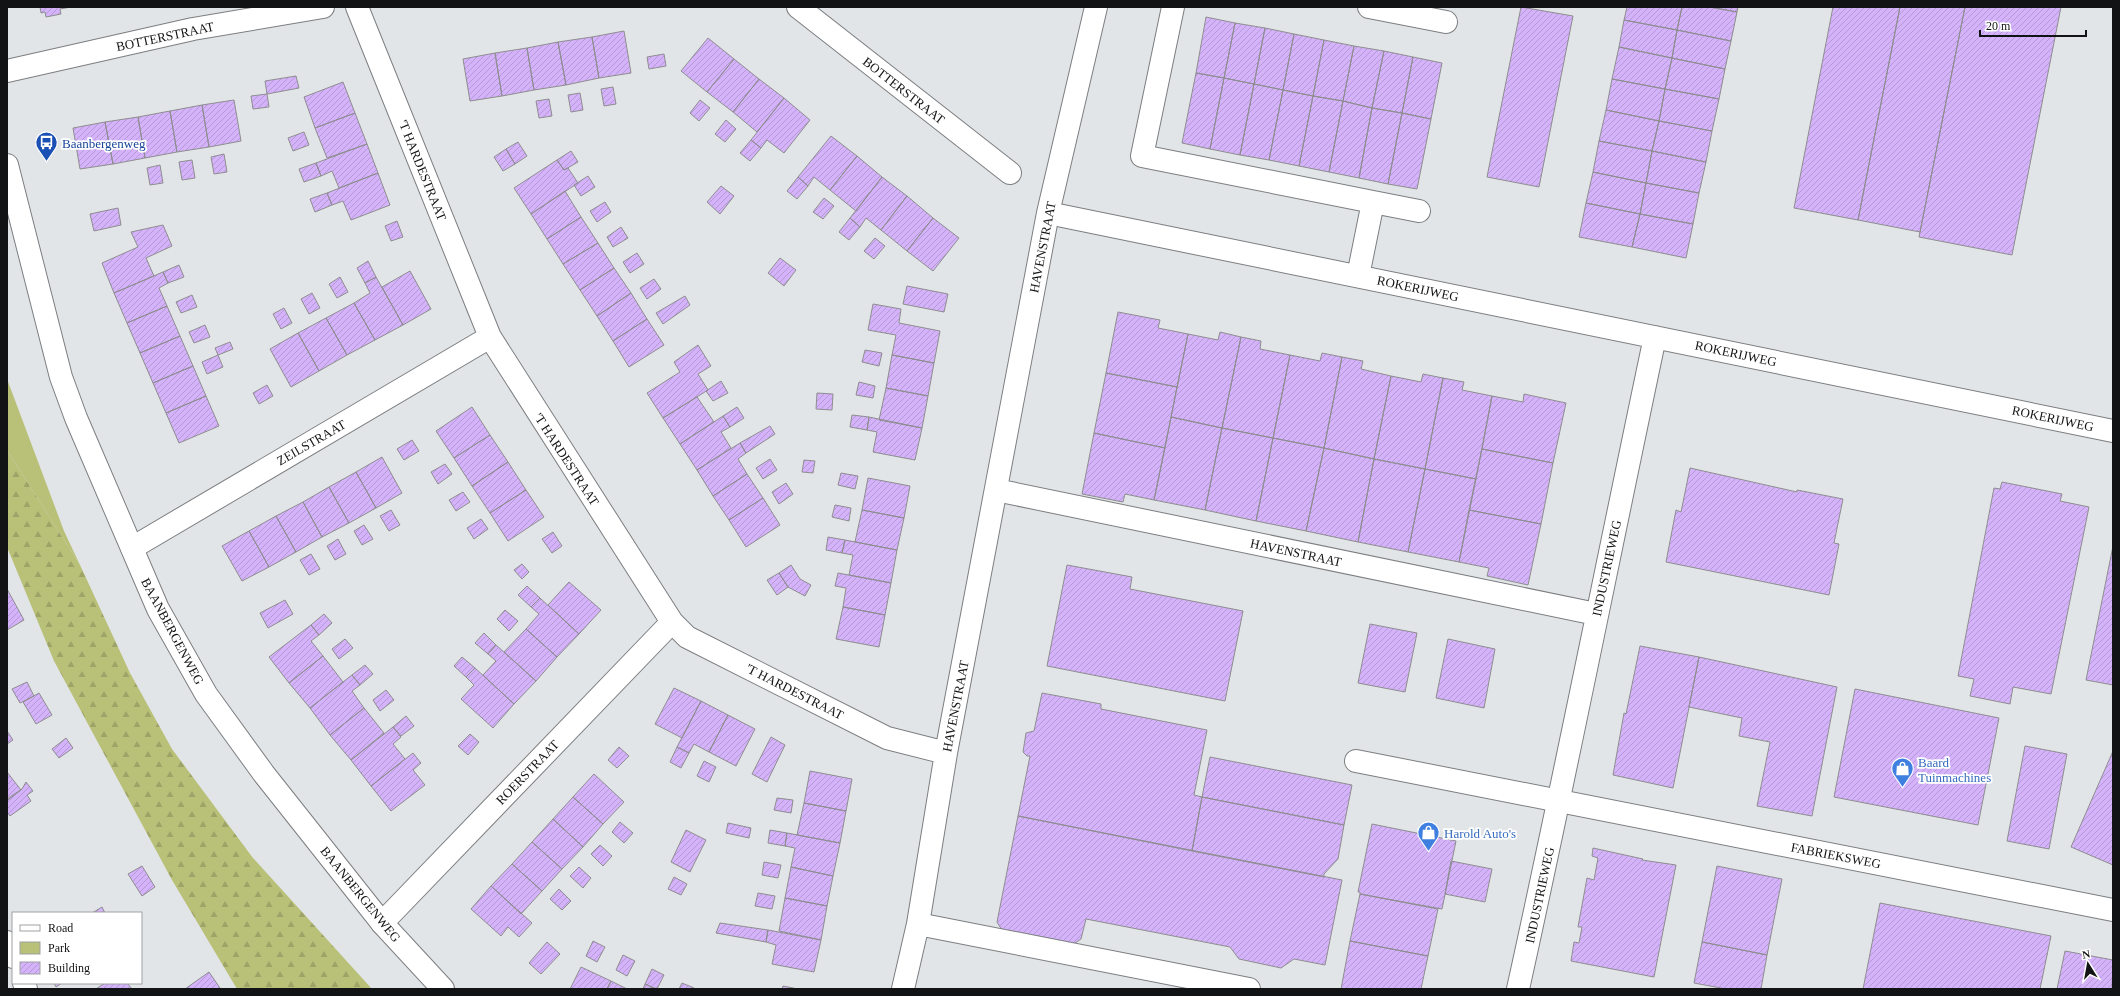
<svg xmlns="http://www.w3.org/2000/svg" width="2120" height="996" font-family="Georgia,serif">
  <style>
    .green { fill: #b9c078 }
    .forest { fill: url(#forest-firs) }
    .building { fill: url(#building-hatch); stroke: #8e8d90 }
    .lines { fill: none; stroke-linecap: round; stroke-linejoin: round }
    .minor-casing { stroke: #7c7e80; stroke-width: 24 }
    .major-casing { stroke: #7c7e80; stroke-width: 24 }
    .minor { stroke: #fff; stroke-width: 22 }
    .major { stroke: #fff; stroke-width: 22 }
    .labels { text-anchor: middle; stroke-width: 3.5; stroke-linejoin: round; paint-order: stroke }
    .street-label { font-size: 13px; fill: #121314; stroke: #fff }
    .transit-label { font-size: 13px; fill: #164399; stroke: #fff; text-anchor: start }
    .shop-label { font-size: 13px; fill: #366cbe; stroke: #fff; text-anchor: start }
  </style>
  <defs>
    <pattern id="forest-firs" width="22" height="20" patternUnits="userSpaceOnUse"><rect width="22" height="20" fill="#b9c078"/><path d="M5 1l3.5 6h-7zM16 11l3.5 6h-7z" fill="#9ea467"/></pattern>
    <pattern id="building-hatch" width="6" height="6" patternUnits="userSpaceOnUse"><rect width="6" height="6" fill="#d4b3fa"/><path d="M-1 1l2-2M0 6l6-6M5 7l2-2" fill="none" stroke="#b599d5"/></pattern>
  </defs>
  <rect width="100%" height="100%" fill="#e2e5e7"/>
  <path class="green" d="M7,379L64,531L80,565L7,450Z"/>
  <path class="forest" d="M7,450L80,565L130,673L172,749L253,858L372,989H237L172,880L54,661L7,547Z"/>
  <path class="building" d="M40,7H71L60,9L61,14L46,17L45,12L41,13Z
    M1521,7L1573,16L1539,187L1487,177Z
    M1627,7H1682L1677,30L1624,20Z
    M1682,7H1710L1737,12L1731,41L1677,30Z
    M1710,7H1738L1737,12Z
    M1833,7H1900L1858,220L1794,208Z
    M1900,7H1965L1920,232L1858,220Z
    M1965,7H2061L2012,255L1919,237Z
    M1206,17L1235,23L1224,78L1196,73Z
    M1624,20L1677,30L1672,58L1619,47Z
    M1235,23L1265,28L1254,84L1224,78Z
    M1265,28L1294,34L1283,90L1254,84Z
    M1677,30L1731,41L1725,69L1672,58Z
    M624,31L631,73L599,78L592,37Z
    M1294,34L1324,40L1313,96L1283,90Z
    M592,37L599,78L566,85L558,42Z
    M708,38L734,59L707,92L681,71Z
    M1324,40L1354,46L1343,101L1313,96Z
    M558,42L566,85L534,90L527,48Z
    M1354,46L1384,51L1372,108L1343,101Z
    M1619,47L1672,58L1665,89L1612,79Z
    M527,48L534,90L502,96L495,53Z
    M1384,51L1413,57L1402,113L1372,108Z
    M495,53L502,96L470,101L463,59Z
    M664,54L666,66L649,69L647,57Z
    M1413,57L1442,63L1431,119L1402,113Z
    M1672,58L1725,69L1719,99L1665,89Z
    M734,59L759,79L733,112L707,92Z
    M1196,73L1224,78L1210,149L1182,143Z
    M296,76L299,88L267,94L265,81Z
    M1224,78L1254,84L1240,155L1210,149Z
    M759,79L784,98L757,132L733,112Z
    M1612,79L1665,89L1659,121L1606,110Z
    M343,82L355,113L315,128L304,97Z
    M1254,84L1283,90L1269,160L1240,155Z
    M613,87L616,104L604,106L601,89Z
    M1665,89L1719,99L1712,131L1659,121Z
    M1283,90L1313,96L1299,166L1269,160Z
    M580,93L583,110L571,112L568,95Z
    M267,94L269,107L253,109L251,96Z
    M1313,96L1343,101L1329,172L1299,166Z
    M784,98L810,120L784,153L767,140L761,148L751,140Z
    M549,99L552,116L539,118L536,101Z
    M234,100L241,141L209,147L202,105Z
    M700,100L710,108L699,121L690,113Z
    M1343,101L1372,108L1359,178L1329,172Z
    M202,105L209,147L177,152L170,111Z
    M1372,108L1402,113L1388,184L1359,178Z
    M1606,110L1659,121L1652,151L1599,141Z
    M170,111L177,152L145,158L138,117Z
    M355,113L367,144L327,158L315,128Z
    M1402,113L1431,119L1417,189L1388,184Z
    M138,117L145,158L113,164L105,122Z
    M726,120L736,129L725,142L715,134Z
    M1659,121L1712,131L1706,162L1652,151Z
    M105,122L113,164L80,169L73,128Z
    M304,132L309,145L293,151L288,138Z
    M831,136L857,156L830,190L814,177L808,186L798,177Z
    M751,140L761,148L750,161L740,153Z
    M1599,141L1652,151L1646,183L1593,172Z
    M518,142L527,156L515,164L506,149Z
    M367,144L378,173L339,188L332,171L321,176L316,163Z
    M506,149L515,164L503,171L494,157Z
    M571,151L578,162L564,170L557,160Z
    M1652,151L1706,162L1699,193L1646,183Z
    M224,154L227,172L214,174L211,157Z
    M857,156L882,177L856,211L830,190Z
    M192,160L195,178L182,180L179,162Z
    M557,160L564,170L568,168L578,183L531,214L514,188Z
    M316,163L321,176L304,182L299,169Z
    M160,165L163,183L150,185L147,168Z
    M1593,172L1646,183L1640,214L1586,203Z
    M378,173L390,205L351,220L343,201L332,205L327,193Z
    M588,176L595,187L581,196L574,185Z
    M798,177L808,186L797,199L787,191Z
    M882,177L907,196L881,230L866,218L860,227L850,218Z
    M1646,183L1699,193L1693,224L1640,214Z
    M721,186L734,196L720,214L707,202Z
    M565,191L581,217L547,239L531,214Z
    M327,193L332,205L315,212L310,199Z
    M907,196L933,218L907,251L881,230Z
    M824,198L834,206L823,219L813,212Z
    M605,202L611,212L597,222L590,211Z
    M1586,203L1640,214L1632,247L1579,237Z
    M118,208L121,225L94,231L90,214Z
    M1640,214L1693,224L1686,258L1632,247Z
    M581,217L598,243L563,264L547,239Z
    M850,218L860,227L849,240L839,232Z
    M933,218L959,238L933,271L907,251Z
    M397,221L403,237L391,241L385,226Z
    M163,225L172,246L146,258L154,276L114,293L102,263L138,247L131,232Z
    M621,227L628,238L613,247L607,237Z
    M875,238L885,246L874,259L864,251Z
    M598,243L614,268L580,290L563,264Z
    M637,253L644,264L630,273L623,262Z
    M780,258L796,270L784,286L768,273Z
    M368,261L376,277L365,283L357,268Z
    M179,265L184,277L168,283L163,272Z
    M614,268L631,293L597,316L580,290Z
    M410,271L431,309L403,325L382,287Z
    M163,272L168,283L159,288L167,306L127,323L114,293Z
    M340,277L348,292L337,298L329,284Z
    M376,277L403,325L375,340L354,303L370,293L365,283Z
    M654,279L661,289L647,299L640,288Z
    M907,286L948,294L944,312L903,304Z
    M312,293L320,308L309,314L301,299Z
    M631,293L647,319L613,341L597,316Z
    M192,295L197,307L181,313L176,302Z
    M685,296L690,305L663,324L656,313Z
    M354,303L375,340L347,355L326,318Z
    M873,304L901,309L899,323L940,331L934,363L892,355L896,335L868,330Z
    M167,306L180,336L140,353L127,323Z
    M284,308L292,323L281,329L273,314Z
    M1118,312L1160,320L1158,328L1188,334L1177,387L1106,373Z
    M326,318L347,355L319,371L298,333Z
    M647,319L664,345L629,367L613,341Z
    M205,325L210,337L194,343L189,332Z
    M1220,332L1241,337L1222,428L1171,417L1188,334L1218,340Z
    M298,333L319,371L291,387L270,349Z
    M180,336L193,366L153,383L140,353Z
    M1241,337L1261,341L1260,349L1290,355L1273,438L1222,428Z
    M230,342L233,349L218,355L215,348Z
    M698,345L711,366L698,374L708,390L663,418L647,393L680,372L674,362Z
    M865,350L882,353L879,366L862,362Z
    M1322,353L1342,357L1324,448L1273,438L1290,355L1320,361Z
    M218,355L223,367L207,374L202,362Z
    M892,355L934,363L928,396L886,388Z
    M1342,357L1363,361L1361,369L1391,376L1374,459L1324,448Z
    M193,366L206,396L166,413L153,383Z
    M1106,373L1177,387L1165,448L1094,433Z
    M1423,374L1443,378L1425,469L1374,459L1391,376L1421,382Z
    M1443,378L1464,382L1462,390L1492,396L1476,479L1425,469Z
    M721,381L728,393L713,401L706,391Z
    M859,382L875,386L873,398L856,395Z
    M267,385L273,396L259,404L253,393Z
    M886,388L928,396L922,428L879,420Z
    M817,393L833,394L832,410L816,409Z
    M1524,394L1566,403L1553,463L1482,449L1492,396L1523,402Z
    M206,396L219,426L179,443L166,413Z
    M697,397L714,422L680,444L663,418Z
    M472,407L490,435L454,458L436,431Z
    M737,407L744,418L730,427L723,416Z
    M852,415L869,417L867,430L850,427Z
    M723,416L730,427L721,432L731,448L697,470L680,444Z
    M869,417L922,428L915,460L873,452L877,432L867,430Z
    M1171,417L1222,428L1205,510L1154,500Z
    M770,426L775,434L746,453L740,443Z
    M1222,428L1273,438L1256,521L1205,510Z
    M1094,433L1165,448L1154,500L1125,494L1123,502L1082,494Z
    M490,435L508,462L472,486L454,458Z
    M1273,438L1324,448L1306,531L1256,521Z
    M412,440L419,451L404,460L397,449Z
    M740,443L746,453L738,459L747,474L713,496L697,470Z
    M1324,448L1374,459L1358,542L1306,531Z
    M1482,449L1553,463L1541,524L1469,510Z
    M382,457L402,493L376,508L356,472Z
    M770,459L777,470L763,479L756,468Z
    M1374,459L1425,469L1408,552L1358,542Z
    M804,460L815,461L813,473L802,472Z
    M508,462L526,490L490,513L472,486Z
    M445,464L452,474L438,484L431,472Z
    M1690,468L1797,492V490L1843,499L1834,543L1839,544L1829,595L1666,562L1676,510L1681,512Z
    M1425,469L1476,479L1459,562L1408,552Z
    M356,472L376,508L349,523L329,487Z
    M841,473L858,476L855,489L838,485Z
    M747,474L763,498L729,520L713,496Z
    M868,478L910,486L904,518L862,510Z
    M2002,482L2062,494L2060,501L2089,507L2051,694L2013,687L2010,704L1970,696L1974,679L1958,676L1994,488L2000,489Z
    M786,483L793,494L779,504L772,492Z
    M329,487L349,523L322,537L303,502Z
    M526,490L544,517L508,541L490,513Z
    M463,492L470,502L456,511L449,500Z
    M763,498L780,525L746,547L729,520Z
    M303,502L322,537L296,552L276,516Z
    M835,505L851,508L849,521L832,517Z
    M391,510L400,525L389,531L380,516Z
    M862,510L904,518L897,550L855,542Z
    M1469,510L1541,524L1528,585L1487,576L1489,568L1459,562Z
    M276,516L296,552L269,567L249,531Z
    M481,519L488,529L474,539L467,528Z
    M364,525L373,539L362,545L354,531Z
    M249,531L269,567L242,581L222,546Z
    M553,532L562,546L552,553L542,539Z
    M828,537L845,540L842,553L826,550Z
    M338,539L346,554L335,560L327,546Z
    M845,540L897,550L891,583L849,575L853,555L842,553Z
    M2113,546V685L2086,680Z
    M311,554L320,569L309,575L300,560Z
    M522,564L529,572L522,579L514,570Z
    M791,565L800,579L811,585L805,596L788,587L779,573Z
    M1067,565L1132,577L1130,589L1243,611L1225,701L1047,666Z
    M779,573L788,587L777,595L767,580Z
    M838,573L891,583L885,615L843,607L846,588L835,586Z
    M569,582L601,610L579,634L548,605Z
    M527,586L540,598L531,607L518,595Z
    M7,589L24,620L7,630Z
    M540,598L579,634L557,657L526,629L539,614L531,607Z
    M285,600L293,614L268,628L260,613Z
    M843,607L885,615L879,647L836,639Z
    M505,610L518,621L509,631L497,619Z
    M324,614L332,623L319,635L311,625Z
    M1370,624L1417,633L1405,692L1358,683Z
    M311,625L319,635L311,641L323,656L289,683L269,657Z
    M526,629L557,657L536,681L504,652Z
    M484,633L496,645L488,654L475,643Z
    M345,639L353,648L339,659L332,649Z
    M1448,639L1495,649L1484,708L1436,698Z
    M496,645L536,681L514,704L483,675L496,661L488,654Z
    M1640,646L1699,657L1673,788L1613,775L1624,713L1626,714Z
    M323,656L343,682L310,708L289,683Z
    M462,657L475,668L466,677L454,666Z
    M1699,657L1837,687L1812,816L1757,806L1770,742L1739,736L1742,718L1689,707Z
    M365,665L373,674L360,685L352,675Z
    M475,668L514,704L493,728L461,699L474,685L466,677Z
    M352,675L360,685L352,691L364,708L330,735L310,708Z
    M27,682L34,696L20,703L12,689Z
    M674,688L701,701L682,738L655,724Z
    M1855,689L1999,718L1978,825L1834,797Z
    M386,690L394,700L380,711L373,700Z
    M39,693L52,715L36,724L23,702Z
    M1042,693L1101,704V709L1207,730L1194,795L1202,797L1192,851L1018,816L1030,756H1027L1023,752L1026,733L1034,731Z
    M701,701L728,715L709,752L694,744L689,753L677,747Z
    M364,708L384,733L351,760L330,735Z
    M728,715L755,729L736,766L709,752Z
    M406,716L414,726L401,736L393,727Z
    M393,727L401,737L393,744L405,759L371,786L351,760Z
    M7,731L13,740L7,744Z
    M470,734L479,742L468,755L458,746Z
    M771,737L785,745L767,782L752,774Z
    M66,738L73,748L59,758L52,749Z
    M2025,746L2067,754L2049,849L2007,841Z
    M619,747L629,756L617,768L608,760Z
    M677,747L689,753L681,768L670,762Z
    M2113,751V865L2071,847Z
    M413,753L421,763L413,770L425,785L391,811L371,786Z
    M1210,757L1352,785L1344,825L1202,797Z
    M704,761L716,767L709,782L697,776Z
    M810,771L852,779L846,811L804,803Z
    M7,772L21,790L8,800L7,799Z
    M594,774L624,802L603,824L573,797Z
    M26,782L33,791L27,795L31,801L10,816L7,812V799L22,789Z
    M573,797L603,824L583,847L553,819Z
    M1202,797L1344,825L1338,859L1324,874V877L1192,851Z
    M777,798L793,800L791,813L774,810Z
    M804,803L846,811L840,843L797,835Z
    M1018,816L1342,880L1325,965L1294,959L1281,968L1239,959L1230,947L1086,919L1081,939L1068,948L1005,935L997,922Z
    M553,819L583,847L562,869L532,842Z
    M620,822L633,833L624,843L612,832Z
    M728,823L751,828L749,838L726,833Z
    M1372,824L1456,841L1442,909L1360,894V892H1358Z
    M686,830L706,840L690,872L671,862Z
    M770,830L787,833L785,846L768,843Z
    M787,833L840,843L833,876L791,867L795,848L785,846Z
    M532,842L562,869L542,891L512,864Z
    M600,845L612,856L603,866L591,854Z
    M1593,848L1643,859L1642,860L1676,865L1654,977L1571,961L1574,942L1579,943L1582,927H1578L1587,878L1594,880L1598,858L1592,856Z
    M1451,861L1492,869L1485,902L1445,894Z
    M764,862L781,865L778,878L762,875Z
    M512,864L542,891L521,914L491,886Z
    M142,866L155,887L142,896L128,874Z
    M1717,866L1782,879L1767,955L1702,942Z
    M579,867L591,878L583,888L570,876Z
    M791,867L833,876L827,906L785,898Z
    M674,877L687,884L681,895L668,889Z
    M491,886L532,923L519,937L508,927L501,936L471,909Z
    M559,889L571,901L562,910L550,899Z
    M758,893L775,896L772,909L755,906Z
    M1360,894L1438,909L1428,956L1350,941Z
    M785,898L827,906L821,940L779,931Z
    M1880,903L2051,936L2040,989H1863Z
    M102,907L105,913H92Z
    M720,923L768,930L766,942L716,933Z
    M768,930L821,940L814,972L772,964L776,945L766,942Z
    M593,941L605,947L597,962L586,956Z
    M1350,941L1428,956L1421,989H1341Z
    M547,942L560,954L541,974L529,963Z
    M1702,942L1767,955L1761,989H1726L1694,983Z
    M2065,951L2113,960L2112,989H2057Z
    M623,955L635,961L627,976L616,970Z
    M581,967L611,981L607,989H570Z
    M652,969L664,975L657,989L645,984Z
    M209,972L220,988L218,989H185Z
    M611,981L627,989H607Z
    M54,983H62L56,987Z
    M105,983H127L132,989H96Z
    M682,983L694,988L693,989H679Z
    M645,984L655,989H643Z
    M783,986L798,989H782Z"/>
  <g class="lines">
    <defs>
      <path id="minor" d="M357,7L490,337L672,622L687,637L887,738L946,753
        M798,7L1010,173
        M1173,7L1142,156L1373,202L1358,276
        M1369,7L1446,22
        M7,71L193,29L323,7
        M1373,202L1419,211
        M1048,213L2113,431
        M996,490L1596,614
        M132,548L490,337
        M1356,761L2113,910
        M382,923L672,622
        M918,924L1249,989
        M7,942L13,957
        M24,983L26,989
        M903,989L918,924L946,753L1048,213L1096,7
        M1518,989C1566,772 1609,554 1655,337"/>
      <path id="major" d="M7,165L61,377L76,418L158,609L206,694L264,774L382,923L443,989"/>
    </defs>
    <use href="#minor" class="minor-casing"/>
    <use href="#major" class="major-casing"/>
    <use href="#minor" class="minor"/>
    <use href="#major" class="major"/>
  </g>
  <defs>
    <symbol id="bus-pin" viewBox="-11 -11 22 30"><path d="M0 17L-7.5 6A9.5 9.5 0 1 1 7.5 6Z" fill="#1a4fb4" stroke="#fff"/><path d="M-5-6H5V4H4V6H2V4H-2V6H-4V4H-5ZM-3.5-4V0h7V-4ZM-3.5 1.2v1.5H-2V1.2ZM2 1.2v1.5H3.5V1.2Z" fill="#fff"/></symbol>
    <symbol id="shop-pin" viewBox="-11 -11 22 30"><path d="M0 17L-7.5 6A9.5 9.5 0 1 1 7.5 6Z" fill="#3f7fe0" stroke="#fff"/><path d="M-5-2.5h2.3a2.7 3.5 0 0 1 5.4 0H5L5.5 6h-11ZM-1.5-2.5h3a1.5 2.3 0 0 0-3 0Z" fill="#fff"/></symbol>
  </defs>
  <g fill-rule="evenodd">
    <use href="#bus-pin" x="34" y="130" width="25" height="34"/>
    <use href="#shop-pin" x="1890" y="756" width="25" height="34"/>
    <use href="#shop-pin" x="1416" y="820" width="25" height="34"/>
  </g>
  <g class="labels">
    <g class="street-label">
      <text transform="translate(165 36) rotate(-12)" y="5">BOTTERSTRAAT</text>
      <text transform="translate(904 90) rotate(38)" y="5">BOTTERSTRAAT</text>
      <text transform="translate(423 170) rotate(68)" y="5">'T HARDESTRAAT</text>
      <text transform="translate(1042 247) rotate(-79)" y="5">HAVENSTRAAT</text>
      <text transform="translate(1418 288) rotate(12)" y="5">ROKERIJWEG</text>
      <text transform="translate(1736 353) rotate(12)" y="5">ROKERIJWEG</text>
      <text transform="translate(2053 418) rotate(12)" y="5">ROKERIJWEG</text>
      <text transform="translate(311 442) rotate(-30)" y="5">ZEILSTRAAT</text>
      <text transform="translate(567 459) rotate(57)" y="5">'T HARDESTRAAT</text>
      <text transform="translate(1296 552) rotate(12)" y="5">HAVENSTRAAT</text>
      <text transform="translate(1606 568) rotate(-78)" y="5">INDUSTRIEWEG</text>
      <text transform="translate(173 631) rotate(62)" y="5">BAANBERGENWEG</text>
      <text transform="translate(795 691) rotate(27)" y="5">'T HARDESTRAAT</text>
      <text transform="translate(955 706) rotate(-79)" y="5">HAVENSTRAAT</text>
      <text transform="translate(527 772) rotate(-46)" y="5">ROERSTRAAT</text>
      <text transform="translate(1836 855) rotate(11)" y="5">FABRIEKSWEG</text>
      <text transform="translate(361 894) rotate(51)" y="5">BAANBERGENWEG</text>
      <text transform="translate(1539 895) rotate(-78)" y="5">INDUSTRIEWEG</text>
    </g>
    <g class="transit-label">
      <text x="62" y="148">Baanbergenweg</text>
    </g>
    <g class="shop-label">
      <text x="1918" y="767">Baard<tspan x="1918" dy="15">Tuinmachines</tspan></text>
      <text x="1444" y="838">Harold Auto's</text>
    </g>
  </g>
  <rect width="2120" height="996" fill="none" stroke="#121314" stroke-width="16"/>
  <rect x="12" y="912" width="130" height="72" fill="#ffffff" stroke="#a0a1a1"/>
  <rect x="20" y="925" width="20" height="6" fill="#ffffff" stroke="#a0a1a1"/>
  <text x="48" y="932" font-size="12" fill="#121314">Road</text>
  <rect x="20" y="942" width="20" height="12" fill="#b9c078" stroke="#a0a1a1"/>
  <text x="48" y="952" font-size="12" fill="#121314">Park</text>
  <rect x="20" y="962" width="20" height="12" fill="url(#building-hatch)" stroke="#a0a1a1"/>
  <text x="48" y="972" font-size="12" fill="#121314">Building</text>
  <g transform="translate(2088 964) rotate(349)" stroke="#ffffff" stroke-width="3" paint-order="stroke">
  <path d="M0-3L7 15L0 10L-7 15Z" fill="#121314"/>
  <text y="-6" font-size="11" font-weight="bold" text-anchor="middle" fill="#121314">N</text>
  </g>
  <path d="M1980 30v6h106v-6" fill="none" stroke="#121314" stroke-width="2"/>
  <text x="1986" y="30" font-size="12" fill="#121314" stroke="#ffffff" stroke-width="3" paint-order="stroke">20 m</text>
</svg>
